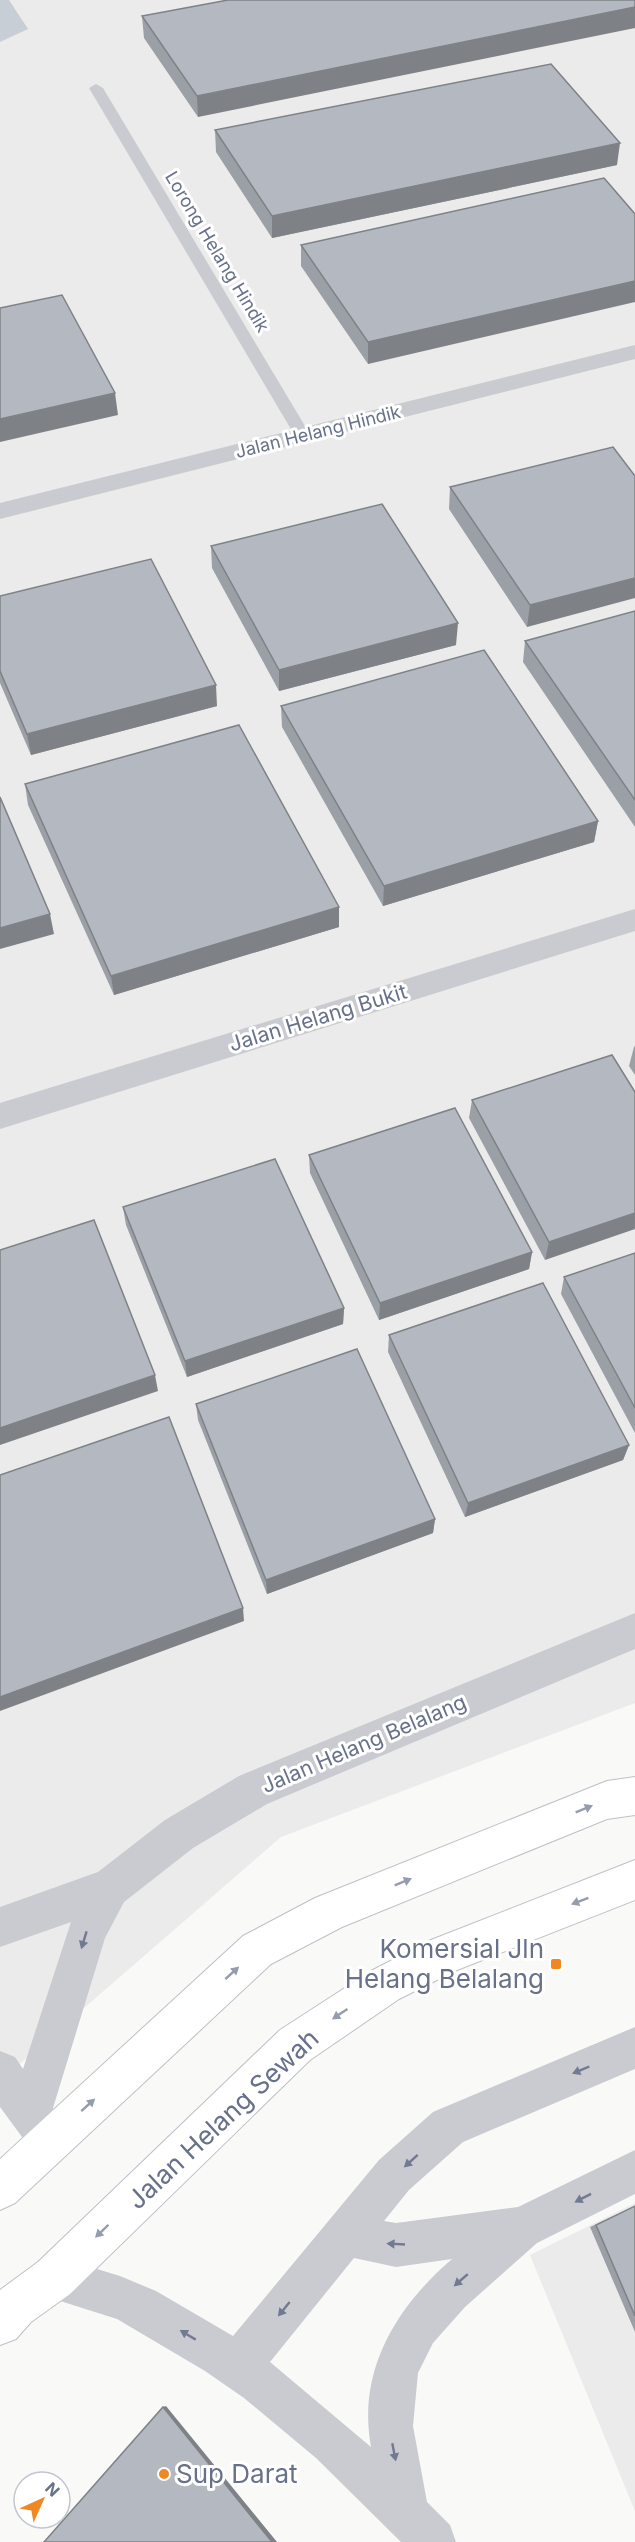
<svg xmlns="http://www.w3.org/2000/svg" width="635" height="2542" font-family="Inter,sans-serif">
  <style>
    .built { fill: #eaebea }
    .water { fill: #c8ced5 }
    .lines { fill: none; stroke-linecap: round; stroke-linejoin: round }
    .secondary-casing { stroke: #bec0c7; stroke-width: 2 }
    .lane { fill: #c9cbd0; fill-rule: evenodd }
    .street { fill: #c9cbd0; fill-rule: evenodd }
    .secondary { fill: #fff; fill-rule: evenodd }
    .wall { fill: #9b9fa6 }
    .shaded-wall { fill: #7e8287 }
    .building { fill: #b4b9c1; stroke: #7e8287; stroke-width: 1.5 }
    .oneway { fill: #959cad }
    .oneway2 { fill: #717a91 }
    .poi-dot { fill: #ed8823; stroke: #fff; stroke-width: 2 }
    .labels { text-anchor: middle; stroke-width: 6; stroke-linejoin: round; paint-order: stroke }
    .far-street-label { font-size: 18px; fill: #67718a; stroke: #fff }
    .street-label { font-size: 21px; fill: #67718a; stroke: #fff }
    .near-poi-label { font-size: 26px; fill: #67718a; stroke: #fff; text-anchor: end }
    .near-street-label { font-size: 26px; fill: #67718a; stroke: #fff }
  </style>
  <rect width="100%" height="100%" fill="#f9faf7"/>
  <path class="built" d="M0,0H635V1703L281,1837L0,2081Z
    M635,2203V2511L530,2255Z"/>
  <path class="water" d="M0,0H9L28,29L0,42Z"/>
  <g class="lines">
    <defs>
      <path id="secondary" d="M635,1777V1815L607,1819L342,1927L271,1964L15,2203L0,2210V2159L243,1936L315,1898L607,1781Z
        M635,1860V1900L457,1970L399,1999L310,2060L70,2294L31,2322L16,2339L0,2345V2290L38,2262L280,2030L371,1971L431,1940Z"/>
    </defs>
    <use href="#secondary" class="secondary-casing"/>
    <path class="lane" d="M96,84L103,88L311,436L309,440L303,441L295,436L89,88Z"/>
    <path class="street" d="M635,345V359L0,519V503Z
      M635,909V931L0,1129V1103Z
      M635,1613V1649L267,1804L193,1848L124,1902L105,1938L53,2108L61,2126L55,2141L40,2147L25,2141L0,2107V2051L15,2057L23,2069L71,1922L0,1947V1907L98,1872L165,1820L239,1776Z
      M635,2027V2069L463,2142L409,2190L384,2221L396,2223L518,2207L635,2150V2194L537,2243L465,2307L433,2343L418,2373L413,2426L427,2502L450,2525L456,2542H401L316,2458L244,2398L205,2371L117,2319L38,2294L32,2278L38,2262L54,2256L120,2276L156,2291L233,2336L379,2160L433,2112ZM354,2258L396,2267L452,2259C396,2307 357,2371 371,2447L270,2362Z"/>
    <use href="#secondary" class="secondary"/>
  </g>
  <path class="wall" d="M228,0L198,117L144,38L142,16Z
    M215,130L617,165L272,238L216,152Z
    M604,178L368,364L301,266V245Z
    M635,476L527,627L449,509L450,487Z
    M211,546L456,645L279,691L212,568Z
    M0,596L217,706L31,755L0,683Z
    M635,611V827L523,662L525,641Z
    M281,706L598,821L594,842L383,906L282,727Z
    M25,784L339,907V927L114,995L28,805Z
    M635,1046V1075L629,1066L634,1047Z
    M612,1055L545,1260L469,1118L472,1100Z
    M309,1155L532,1252L529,1269L379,1320L310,1173Z
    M123,1207L344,1308L343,1324L187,1377L126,1225Z
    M635,1253V1433L561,1294L564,1277Z
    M389,1335L629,1445L623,1460L465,1517L388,1352Z
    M196,1404L435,1519L433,1533L267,1594L198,1420Z
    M635,2206V2332L590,2227Z"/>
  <path class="shaded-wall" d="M635,7V28L198,117L197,96Z
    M620,143L617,165L272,238V216Z
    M635,281V302L368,364V342Z
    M115,393L118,415L0,442V419Z
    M635,578V598L527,627L530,605Z
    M458,623L456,645L279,691V670Z
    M216,685L217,706L31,755L27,734Z
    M598,821L594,842L383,906L384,886Z
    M339,907V927L114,995L111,976Z
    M50,914L54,934L0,949V928Z
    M635,1213V1229L545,1260L549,1242Z
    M532,1252L529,1269L379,1320L380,1303Z
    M344,1308L343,1324L187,1377L185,1361Z
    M155,1375L158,1391L0,1445V1428Z
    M629,1445L623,1460L465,1517L468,1503Z
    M435,1519L433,1533L267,1594L266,1580Z
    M243,1608L244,1621L0,1711V1697Z
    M166,2406L277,2542H272L163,2407Z"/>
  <path class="building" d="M228,0H635V7L197,96L142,16Z
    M551,64L620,143L272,216L215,130Z
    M604,178L635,214V281L368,342L301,245Z
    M62,295L115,393L0,419V308Z
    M613,447L635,476V578L530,605L450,487Z
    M382,504L458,623L279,670L211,546Z
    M151,559L216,685L27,734L0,671V596Z
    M635,611V800L525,641Z
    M484,650L598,821L384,886L281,706Z
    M239,725L339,907L111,976L25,784Z
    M0,797L50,914L0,928Z
    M612,1055L635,1092V1213L549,1242L472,1100Z
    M455,1108L532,1252L380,1303L309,1155Z
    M275,1159L344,1308L185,1361L123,1207Z
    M94,1220L155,1375L0,1428V1250Z
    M635,1253V1408L564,1277Z
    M543,1283L629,1445L468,1503L389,1335Z
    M357,1349L435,1519L266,1580L196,1404Z
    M169,1417L243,1608L0,1697V1475Z
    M635,2206V2316L596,2225Z
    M163,2407L272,2542H44Z"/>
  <defs><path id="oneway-solid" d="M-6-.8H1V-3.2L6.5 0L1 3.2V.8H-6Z" transform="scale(1.5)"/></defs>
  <g class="oneway">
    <use href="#oneway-solid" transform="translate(584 1809) rotate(-22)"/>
    <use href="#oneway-solid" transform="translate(403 1882) rotate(-22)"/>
    <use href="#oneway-solid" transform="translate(580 1901) rotate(159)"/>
    <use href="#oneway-solid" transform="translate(232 1973) rotate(-42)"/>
    <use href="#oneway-solid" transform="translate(340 2014) rotate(146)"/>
    <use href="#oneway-solid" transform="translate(88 2105) rotate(-42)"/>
    <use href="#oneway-solid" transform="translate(102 2231) rotate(136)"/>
  </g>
  <g class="oneway2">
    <use href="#oneway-solid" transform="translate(84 1940) rotate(107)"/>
    <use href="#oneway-solid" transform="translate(581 2070) rotate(157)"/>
    <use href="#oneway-solid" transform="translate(411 2161) rotate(138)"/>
    <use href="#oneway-solid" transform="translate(583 2198) rotate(153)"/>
    <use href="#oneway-solid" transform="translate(396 2244) rotate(-177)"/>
    <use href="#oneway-solid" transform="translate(461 2280) rotate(139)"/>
    <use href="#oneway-solid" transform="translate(284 2309) rotate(129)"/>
    <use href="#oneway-solid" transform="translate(188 2335) rotate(-149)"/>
    <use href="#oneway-solid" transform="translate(394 2452) rotate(79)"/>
  </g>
  <g class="poi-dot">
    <rect x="550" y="1958" width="12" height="12" rx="3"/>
    <circle cx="164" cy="2474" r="6"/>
  </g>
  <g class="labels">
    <g class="far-street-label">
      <text transform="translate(217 252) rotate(59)" y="6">Lorong Helang Hindik</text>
      <text transform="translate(318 432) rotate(-14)" y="6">Jalan Helang Hindik</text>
    </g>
    <g class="street-label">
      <text transform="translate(318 1018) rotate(-17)" y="7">Jalan Helang Bukit</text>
      <text transform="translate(364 1744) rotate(-23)" y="7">Jalan Helang Belalang</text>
    </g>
    <g class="near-poi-label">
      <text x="544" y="1958">Komersial Jln<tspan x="544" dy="30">Helang Belalang</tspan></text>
      <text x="176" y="2483" text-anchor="start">Sup Darat</text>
    </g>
    <g class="near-street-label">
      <text transform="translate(223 2119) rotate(-43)" y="9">Jalan Helang Sewah</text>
    </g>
  </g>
  <g transform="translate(42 2500) rotate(45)"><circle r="28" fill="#ffffff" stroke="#c2c6d0" stroke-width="1.5"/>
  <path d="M0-4.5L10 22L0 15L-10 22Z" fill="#ed8823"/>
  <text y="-9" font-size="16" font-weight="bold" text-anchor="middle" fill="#67718a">N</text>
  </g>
</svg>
